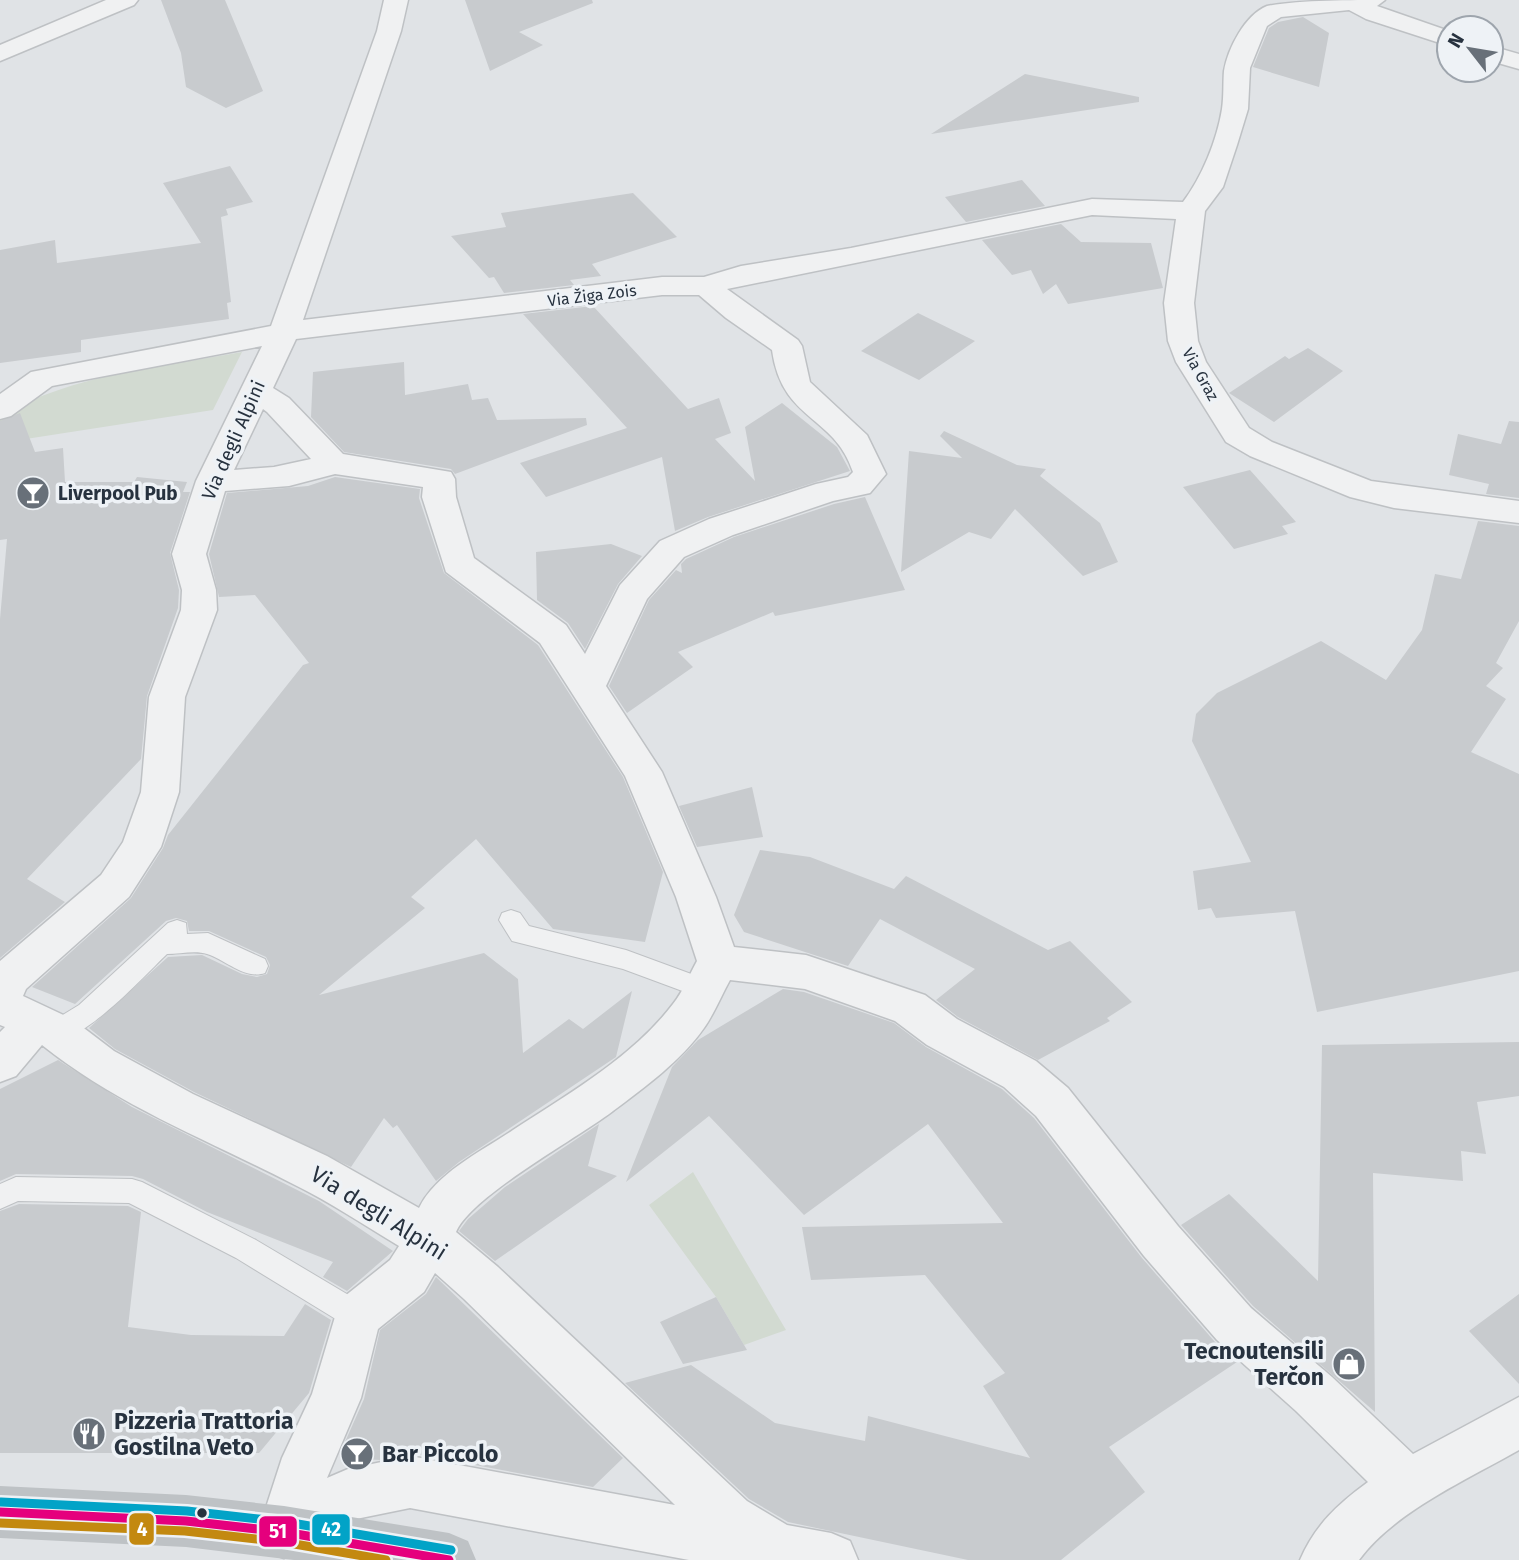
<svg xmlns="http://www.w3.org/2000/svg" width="1519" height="1560" font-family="'Fira Sans',sans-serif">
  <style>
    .green { fill: #d2dad1 }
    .building { fill: #c8cbce }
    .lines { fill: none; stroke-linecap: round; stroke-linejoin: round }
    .service-casing { stroke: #bec1c4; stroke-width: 2 }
    .minor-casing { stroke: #bec1c4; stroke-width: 3 }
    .service { fill: #f0f1f2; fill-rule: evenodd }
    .minor { fill: #f0f1f2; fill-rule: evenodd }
    .secondary { fill: #bec2c5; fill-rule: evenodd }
    .bus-1-casing { stroke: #eef2f6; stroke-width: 14 }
    .bus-2-casing { stroke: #eef2f6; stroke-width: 14 }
    .bus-3-casing { stroke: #eef2f6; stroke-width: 14 }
    .bus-1 { stroke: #e5007d; stroke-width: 9 }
    .bus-2 { stroke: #c38910; stroke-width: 9 }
    .bus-3 { stroke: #02a3c7; stroke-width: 9 }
    .bus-dot { fill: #27323f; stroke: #eef2f6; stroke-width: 2.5 }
    .labels { text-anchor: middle; stroke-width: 7; stroke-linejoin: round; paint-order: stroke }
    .far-street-label { font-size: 16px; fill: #27323f; stroke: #eef2f6 }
    .street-label { font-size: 19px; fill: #27323f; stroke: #eef2f6 }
    .poi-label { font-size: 19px; font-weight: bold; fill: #27323f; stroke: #eef2f6; text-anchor: start }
    .near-street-label { font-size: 23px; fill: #27323f; stroke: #eef2f6 }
    .near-poi-label { font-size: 23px; font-weight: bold; fill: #27323f; stroke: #eef2f6; text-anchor: start }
    .line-badge { stroke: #eef2f6; stroke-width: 2.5 }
    .badge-label { font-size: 19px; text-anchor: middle; font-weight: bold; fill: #fff }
  </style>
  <rect width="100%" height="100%" fill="#e0e3e6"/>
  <path class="green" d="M242,352L213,410L0,443V416C73,374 161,367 242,352Z
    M693,1172L786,1330L744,1345L716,1297L649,1205Z"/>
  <path class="building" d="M161,0H225L263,91L226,108L186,87L181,53Z
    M465,0H592L593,3L519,32L543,45L490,71Z
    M1303,17L1329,33L1319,87L1253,67L1269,28L1278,22Z
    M1025,74L1139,97V102L931,134Z
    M230,166L253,202L226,209L228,215L221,217L231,302L227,303L229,319L81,340V352L0,363V250L55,240L57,263L201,243L163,183Z
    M1022,180L1045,206L966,222L945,197Z
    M633,193L677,237L592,264L601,276L570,280L574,285L504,293L494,277L489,278L451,236L506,227L501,213Z
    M1061,224L1081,242L1151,243L1163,288L1068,304L1056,284L1043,294L1031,270L1012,275L982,240Z
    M593,306L688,409L719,398L731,433L715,439L755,481L745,427L782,403L837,447L850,471L708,517L675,531L662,457L546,497L520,463L627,428L523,314Z
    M918,313L975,341L919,380L861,351Z
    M1308,348L1343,371L1274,422L1229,393L1285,356L1289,359Z
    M404,362L405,395L468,384L472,400L488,398L497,420L586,418L587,425L455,474L451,469L344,452L311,417L313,372Z
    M20,413L35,452L63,448L65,482H134L137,477L187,482L183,492H190L170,553L179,590L178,608L147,696L141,759L27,879L65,902L0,958V619L7,539L0,540V421Z
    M1509,421L1519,422V498L1486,494L1489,484L1449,475L1458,434L1501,444Z
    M944,431L1017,465L1046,469L1040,476L1100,523L1118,562L1083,576L1015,509L991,539L969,532L901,572L909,451L962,458L940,436Z
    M1250,470L1296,522L1282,526L1288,534L1234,549L1183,487Z
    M335,477L420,489L419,498L444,573L538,645L623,777L663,872L645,942L553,929L476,839L411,897L425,908L319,995L484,953L518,979L523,1053L569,1019L583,1029L632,991L616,1057L459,1162L436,1181L397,1125L393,1128L384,1118L351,1167L194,1092L115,1049L89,1028L168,957L202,955L242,974L257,977L267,974L270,965L266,957L209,931H189L187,921L176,918L166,921L75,1004L32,987L131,898L163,848L168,835L303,665L309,663L255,595L219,597L209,554L227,493L308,486Z
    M865,497L905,590L775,616L773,612L678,652L693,667L627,713L609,686L649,600L676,570L682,573L681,564L686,559L734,537L834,504Z
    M1478,521L1519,526V621L1496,663L1503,668L1486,686L1506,699L1471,752L1519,774V971L1317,1012L1295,911L1216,918L1211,908L1198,910L1193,871L1251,862L1192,741L1196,714L1217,693L1321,641L1386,680L1422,630L1435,574L1461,579Z
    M611,544L642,556L618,584L585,649L568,623L537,600L536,552Z
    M752,787L763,837L697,847L679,806Z
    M760,850L810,857L894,889L906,876L1048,950L1070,941L1132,1002L1107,1018L1110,1021L1038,1060L958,1017L936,1000L975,969L880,919L848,966L744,932L734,915Z
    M783,989L804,992L894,1023L926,1047L1002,1089L1034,1118L1142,1258L1215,1342L1237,1362L1109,1447L1145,1492L1061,1560H968L788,1522L749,1499L625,1383L691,1365L775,1423L865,1441L868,1416L1030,1458L983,1386L1005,1373L925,1275L811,1280L802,1227L1003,1223L928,1124L804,1215L709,1116L626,1182L672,1067L698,1040Z
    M1519,1042V1096L1477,1102L1486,1154L1461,1151L1463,1181L1373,1173L1375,1412L1253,1306L1181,1225L1229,1194L1318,1281L1322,1045Z
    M58,1060L132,1107L319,1201L393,1251L347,1291L323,1277L333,1262L207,1212L143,1179L132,1176L16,1174L0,1181V1089Z
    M599,1124L588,1166L617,1176L495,1261L459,1231L468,1219L505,1187Z
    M19,1204L128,1206L141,1212L128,1327L191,1335L284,1336L305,1304L331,1320L309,1393L259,1453H0V1211Z
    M436,1277L623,1458L593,1487L410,1453L380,1460L343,1458L345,1442L364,1399L380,1330L426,1294Z
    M1519,1294V1384L1469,1331Z
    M716,1297L747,1350L683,1364L660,1322Z"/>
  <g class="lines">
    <defs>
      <path id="service" d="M511,910L520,913L529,926L626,950L713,982L717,989L713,996L704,999L623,969L512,941L499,920L502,913Z
        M177,920L186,923L187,934L208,933L265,959L268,966L265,973C245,980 226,960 207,954C196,950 179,954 167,954C145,975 77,1050 48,1040L44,1032L48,1024L79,1005L168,923Z
        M16,1177L132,1179L142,1182L256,1240L367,1306L371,1316L367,1326L357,1329L347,1326L236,1258L129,1203L18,1201L0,1209V1184Z"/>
      <path id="minor" d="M106,0H138L134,5L0,61V45Z
        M384,0H408L401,31L303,320L662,277H704L741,266L851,248L1092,199L1183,202C1202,177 1217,140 1222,109C1224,96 1223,83 1224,71C1228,48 1245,15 1267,6C1297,0 1352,0 1385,0L1377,6L1449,31V46L1366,19L1349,10L1281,17L1267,26L1250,68L1248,109L1237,145L1223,187L1205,211L1194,303L1198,341L1206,362L1249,428L1272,442L1371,481L1519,501V523L1394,508L1350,497L1250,456L1226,442L1176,362L1168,341L1164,303L1176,219L1092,215L727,289L798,340L802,346L810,382L867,435L886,474L870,493L833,501L733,535L684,557L647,599L606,686L662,772L716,897L734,947L806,955L925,995L957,1019L1036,1061L1068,1088L1178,1226L1251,1308L1332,1377L1413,1454L1519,1397V1450C1468,1479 1394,1512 1359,1560H1300C1315,1525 1338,1504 1368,1482L1296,1411L1217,1340L1144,1256L1036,1116L1004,1087L927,1045L895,1021L805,989L730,980C721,996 714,1014 704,1028C682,1060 644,1088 613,1111C578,1138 471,1196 456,1232L498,1267L747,1501L787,1525L831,1533L850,1541L858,1560H689L410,1508L356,1519L284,1558L265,1551L258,1532L282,1458L312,1394L340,1300L390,1260L399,1246C364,1225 330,1202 293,1184C206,1139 120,1107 42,1045L16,1076L0,1082V1032L5,1027L0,1025V961L101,875L123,842L141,792L149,697L181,610L182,590L172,554L196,481L262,346L52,386L11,416L0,419V394L31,372L271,326L377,31ZM662,295H699L726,318L772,350C782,422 834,414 853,472L848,477L816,484L709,519L660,541L620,585L585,654L566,625L474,558L456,497L455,479L451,472L343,454L289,398L273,388L296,339ZM263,409L267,412L311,459L274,467L234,470ZM335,474L423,487L422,497L446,572L540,643L625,776L676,897L697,961C689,975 683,992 673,1004C633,1057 568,1094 513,1130C482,1151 436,1173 419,1208L327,1156L193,1094L114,1051L72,1019L23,996L26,989L129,897L161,847L179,792L185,697L217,610L216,590L206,554L225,491L289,486ZM435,1273L464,1299L675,1505L410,1456L348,1469L327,1478L361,1398L378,1329L424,1292Z
        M1491,46L1519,54V69L1491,61Z"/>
    </defs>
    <use href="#service" class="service-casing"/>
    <use href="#minor" class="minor-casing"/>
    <use href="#service" class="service"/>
    <use href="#minor" class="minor"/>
    <path class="secondary" d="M0,1486L186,1495L284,1506L449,1533L468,1541L476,1560H294L186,1547L0,1538Z"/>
    <defs>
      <path id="bus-1" d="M0,1512L186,1521L284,1532L449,1560"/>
      <path id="bus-2" d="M0,1523L185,1531L283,1542L386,1560"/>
      <path id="bus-3" d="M1,1502L187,1511L286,1522L451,1550"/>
    </defs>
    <use href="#bus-1" class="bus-1-casing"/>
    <use href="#bus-2" class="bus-2-casing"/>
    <use href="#bus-3" class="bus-3-casing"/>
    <use href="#bus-1" class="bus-1"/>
    <use href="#bus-2" class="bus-2"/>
    <use href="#bus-3" class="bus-3"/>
  </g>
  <defs>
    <symbol id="bar-disc" viewBox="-11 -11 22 22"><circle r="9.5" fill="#687079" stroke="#eef2f6"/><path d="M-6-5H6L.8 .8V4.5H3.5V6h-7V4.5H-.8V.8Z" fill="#fff"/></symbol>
    <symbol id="shop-disc" viewBox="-11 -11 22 22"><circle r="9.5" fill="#687079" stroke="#eef2f6"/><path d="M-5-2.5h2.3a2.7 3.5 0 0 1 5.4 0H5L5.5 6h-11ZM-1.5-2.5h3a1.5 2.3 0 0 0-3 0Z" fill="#fff"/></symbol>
    <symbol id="restaurant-disc" viewBox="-11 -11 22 22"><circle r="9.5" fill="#687079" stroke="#eef2f6"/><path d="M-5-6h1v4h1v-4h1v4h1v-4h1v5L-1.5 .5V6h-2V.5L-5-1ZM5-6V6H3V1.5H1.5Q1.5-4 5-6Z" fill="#fff"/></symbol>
  </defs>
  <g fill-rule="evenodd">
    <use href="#bar-disc" x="14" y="474" width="38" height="38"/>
    <use href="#shop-disc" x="1330" y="1345" width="38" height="38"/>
    <use href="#restaurant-disc" x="70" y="1415" width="38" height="38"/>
    <use href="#bar-disc" x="338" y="1435" width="38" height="38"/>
  </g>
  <circle class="bus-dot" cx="202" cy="1513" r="6"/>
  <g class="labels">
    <g class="far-street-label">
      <text transform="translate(592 295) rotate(-7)" y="6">Via Žiga Zois</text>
      <text transform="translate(1201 374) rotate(61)" y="6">Via Graz</text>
    </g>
    <g class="street-label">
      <text transform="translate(233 440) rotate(-66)" y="7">Via degli Alpini</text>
    </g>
    <g class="poi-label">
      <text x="58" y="500">Liverpool Pub</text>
    </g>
    <g class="near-street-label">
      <text transform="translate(379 1213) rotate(32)" y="8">Via degli Alpini</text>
    </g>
    <g class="near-poi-label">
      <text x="1324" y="1359" text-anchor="end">Tecnoutensili<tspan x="1324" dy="26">Terčon</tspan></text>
      <text x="114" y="1429">Pizzeria Trattoria<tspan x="114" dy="26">Gostilna Veto</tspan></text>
      <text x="382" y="1462">Bar Piccolo</text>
    </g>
  </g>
  <g class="line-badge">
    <rect x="128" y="1512" width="27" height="34" rx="7" fill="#c38910"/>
    <rect x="311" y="1513" width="40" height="33" rx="7" fill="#02a3c7"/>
    <rect x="258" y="1515" width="40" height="33" rx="7" fill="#e5007d"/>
  </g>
  <g class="badge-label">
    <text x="142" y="1536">4</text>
    <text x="331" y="1536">42</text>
    <text x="278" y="1538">51</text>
  </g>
  <g transform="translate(1470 49) rotate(301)"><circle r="33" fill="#eef2f6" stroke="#9ea5ad" stroke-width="2"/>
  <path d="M0-5L12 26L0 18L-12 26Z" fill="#687079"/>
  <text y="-10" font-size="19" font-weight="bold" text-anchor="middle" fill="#27323f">N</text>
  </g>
</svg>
